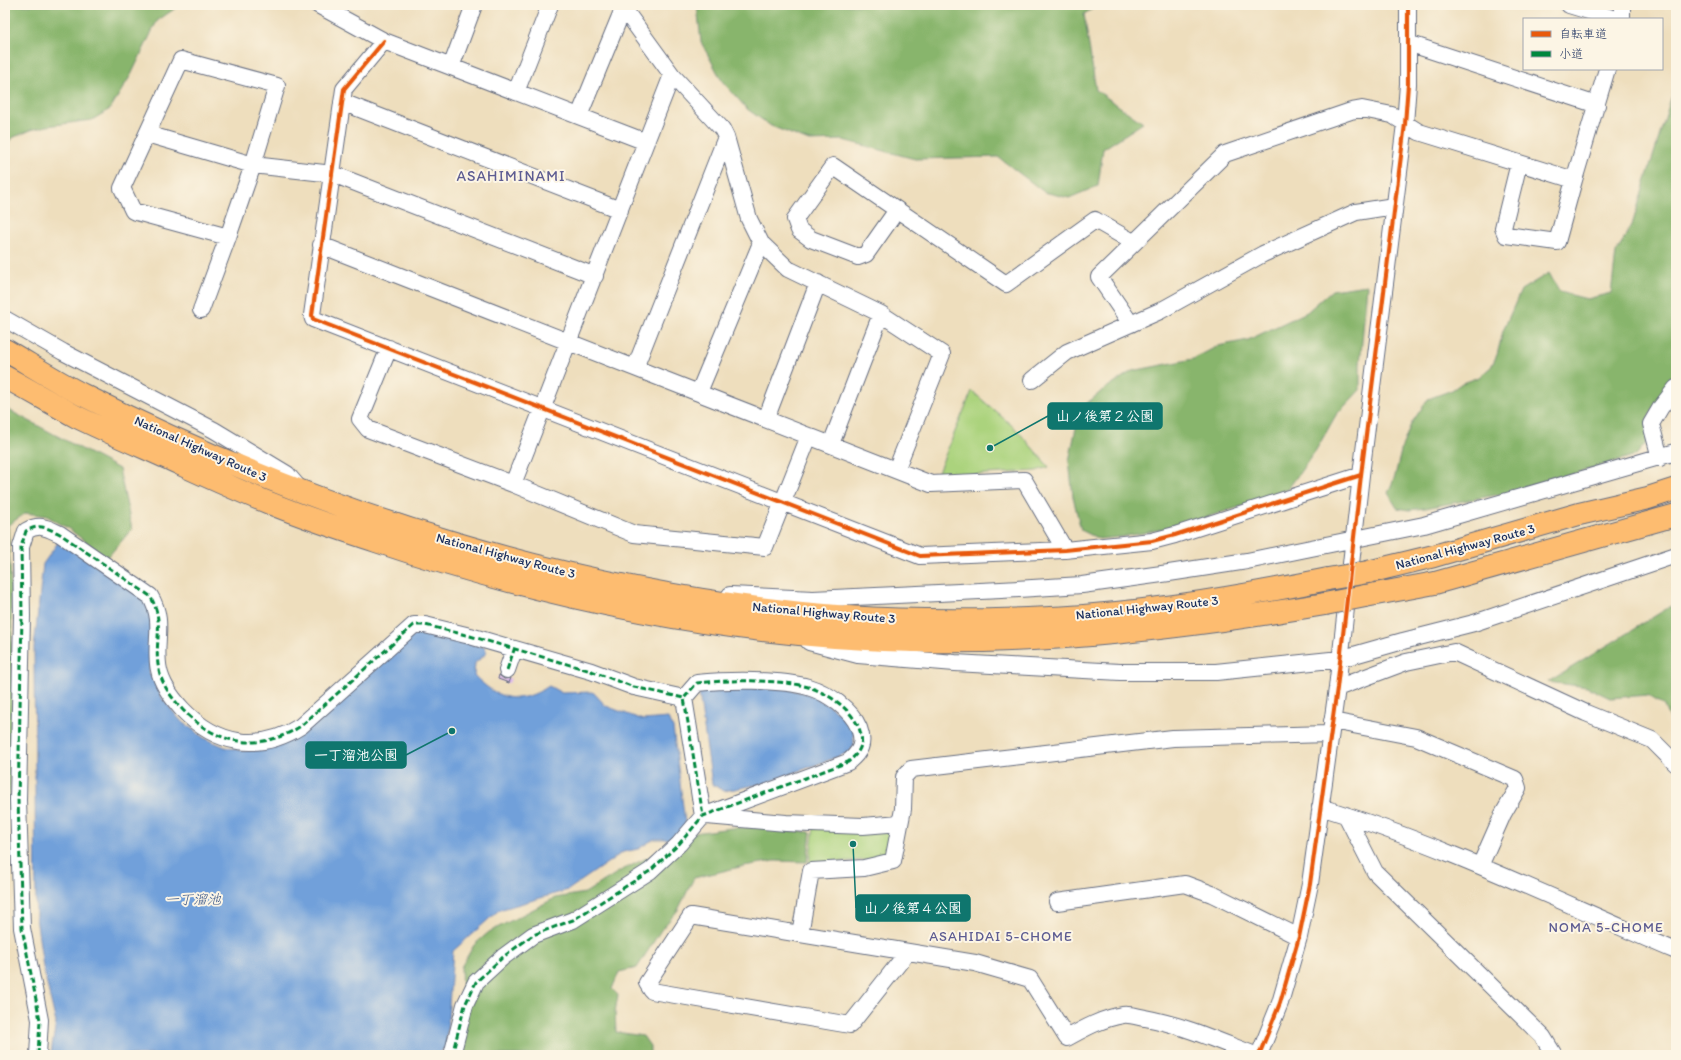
<svg xmlns="http://www.w3.org/2000/svg" width="1681" height="1060" font-family="Itim,'Klee One',sans-serif">
  <style>
    .green { fill: #abd37d; stroke: #63816e }
    .forest { fill: #88b56c; stroke: #527265 }
    .water { fill: #71a0da; stroke: #46689c }
    .building { fill: #d8aff2 }
    .lines { fill: none; stroke-linecap: round; stroke-linejoin: round }
    .minor-casing { stroke: #656c7f; stroke-width: 18 }
    .highway-casing { stroke: #656c7f; stroke-width: 24 }
    .minor { stroke: #fff; stroke-width: 16 }
    .highway { stroke: #fdbc70; stroke-width: 22 }
    .highway-bridge-casing { stroke: #656c7f; stroke-width: 24; stroke-linecap: butt }
    .highway-bridge { stroke: #fdbc70; stroke-width: 22 }
    .quiet { stroke: #00873e; stroke-width: 3; stroke-dasharray: 6 3; stroke-linecap: butt }
    .cycleway-casing { stroke: #fcf5e5; stroke-width: 6 }
    .cycleway { stroke: #e8590c; stroke-width: 4 }
    .labels { text-anchor: middle; stroke-width: 4; stroke-linejoin: round; paint-order: stroke }
    .street-label { font-size: 13px; fill: #1b2f5e; stroke: #fcf5e5 }
    .water-label { font-size: 14px; font-style: italic; fill: #395789; stroke: #fcf5e5 }
    .neighbourhood-label { font-size: 14px; letter-spacing: 1px; fill: #5d5c92; stroke: #fcf5e5 }
    .quarter-label { font-size: 15px; letter-spacing: 1px; fill: #5d5c92; stroke: #fcf5e5 }
    .leader { fill: none; stroke: #0f766e; stroke-width: 1.5 }
    .callout-dot { fill: #0f766e; stroke: #fcf5e5; stroke-width: 1.5 }
    .callout { fill: #0f766e; stroke: #0f766e; stroke-width: 1.5 }
    .callout-label { font-size: 14px; text-anchor: middle; font-weight: bold; fill: #fff }
  </style>
  <rect width="100%" height="100%" fill="#fcf5e5"/>
  <filter id="ink" filterUnits="userSpaceOnUse"><feTurbulence type="fractalNoise" baseFrequency=".025" numOctaves="2"/><feDisplacementMap in="SourceGraphic" scale="8" xChannelSelector="R" yChannelSelector="G"/><feConvolveMatrix kernelMatrix="1 2 1 2 8 2 1 2 1" color-interpolation-filters="sRGB"/></filter>
  <filter id="wash" filterUnits="userSpaceOnUse"><feTurbulence type="fractalNoise" baseFrequency=".012" numOctaves="4" result="noise"/><feDisplacementMap in="SourceGraphic" scale="16" xChannelSelector="R" yChannelSelector="G"/><feGaussianBlur stdDeviation="0.9" result="paint"/><feColorMatrix in="noise" values="0 0 0 0 0 0 0 0 0 0 0 0 0 0 0 0 0 1.4 0 .05"/><feComposite in="paint" operator="in"/></filter>
  <g filter="url(#wash)">
    <rect width="100%" height="100%" fill="#eedebd"/>
    <path class="green" d="M972,391L1017,430L1049,467L1036,471L936,477Z
      M814,827L896,828L891,859L809,863Z"/>
    <path class="forest" d="M5,5H180L157,21L131,75L110,109L92,120L47,126L31,130L12,138L5,146Z
      M697,5H1099L1084,14L1096,90L1143,123L1103,149L1098,186L1069,198L1044,192L998,157L915,159L843,140L809,141L771,126L747,109L722,81L701,42Z
      M1676,82V378L1659,400L1647,420V442L1636,455L1518,491L1425,508L1409,510L1397,508L1388,493L1395,476L1402,447L1411,424L1428,399L1452,390L1462,383L1479,377L1491,367L1497,355L1503,331L1521,290L1549,273L1560,292L1587,299L1611,293L1616,253L1632,225Z
      M1367,285L1360,364V390L1336,415L1316,450L1288,489L1253,503L1187,523L1154,531L1121,537L1099,539L1081,530L1073,497L1069,461L1080,409L1103,390L1132,371L1193,359L1218,346L1248,340L1307,312L1332,290Z
      M5,408L119,469L132,529L107,558L69,529L47,516L26,513L8,525L11,586L13,725L9,813L5,816Z
      M1676,603V736L1664,706L1648,695L1610,698L1587,687L1548,682Z
      M760,827L790,831L811,832L807,862L775,861L744,866L694,878L678,910L661,930L637,968L619,972L612,989L618,995L615,1012L616,1032L643,1036L650,1046V1055H464L461,967L474,945L489,932L555,898L585,893L620,871L659,852L679,844L694,833L731,828Z"/>
    <path class="water" d="M59,541L145,598L152,612L153,639L149,672L162,698L180,720L204,738L225,747L243,751L275,748L301,735L415,634L435,636L484,647L487,653L475,663L474,675C498,700 518,706 549,686L562,693L593,692L606,706L643,720L668,718L673,728L686,830L678,839H654L638,849L623,852L568,890L499,910L453,951L446,1047L437,1055H52L51,1052L56,1023L43,967L36,917L34,648L43,564Z
      M783,688L808,694L827,704L848,720L853,728L854,746L849,752L837,757L766,783L724,791L712,784L699,693L728,689Z"/>
    <g id="blocks">
      <path class="building" d="M499,675L504,679L511,678L509,683L498,679Z"/>
    </g>
  </g>
  <g filter="url(#ink)">
    <use href="#blocks" fill-opacity="0" stroke="#656c7f" stroke-width="1"/>
    <g class="lines">
      <defs>
        <path id="minor" d="M318,5L384,41L646,142
          M621,5L672,75L722,129L726,137L749,219L761,243L788,269L881,314L942,354L896,470
          M1569,5L1615,19
          M1622,19V5
          M384,41L344,89L312,315L313,319L920,556L1065,550L1152,541L1175,535L1361,475
          M1408,43L1597,105
          M451,67L474,5
          M516,92L550,5
          M342,102L620,210
          M579,116L623,9
          M147,134L253,165L228,237L133,211L122,188L181,60L277,86L253,165L333,174L595,276
          M1519,163L1503,228L1506,235L1557,242L1574,180
          M897,210L866,254L858,257L811,239L799,230L795,219L833,166L1006,284L1095,220L1133,242
          M321,245L931,484L1024,480L1065,550
          M201,310L228,237
          M5,319L63,352L214,430L287,474L299,488
          M1131,324L1099,277L1225,154L1351,111L1362,109L1392,115L1419,132L1574,180L1607,69
          M389,348L360,419L368,429L513,484L634,534L765,547L809,436
          M635,368L726,137
          M1032,380L1067,352L1160,311L1263,254L1356,212L1394,206
          M699,392L761,243
          M766,419L818,283
          M831,444L881,314
          M1660,458L1651,424L1661,407L1676,388
          M513,484L672,75
          M730,595L813,599L1001,590L1082,585L1169,573L1247,561L1424,525L1676,452
          M809,642L858,655L955,663L1120,672H1216L1340,659L1403,641L1474,623L1676,555
          M507,670L514,650
          M1337,688L1406,662L1454,652L1586,713L1652,740L1676,764
          M1332,721L1416,737L1515,779L1518,788L1503,814L1480,866
          M1320,807C1442,844 1558,901 1676,951
          M1346,815L1375,872L1543,1037L1554,1055
          M707,816L786,823L863,826L900,823
          M1057,902L1185,884L1212,894L1299,937
          M800,934L811,871L864,868L893,861L903,809L904,777L911,769L1173,738L1329,734
          M907,953L850,1025L652,991L647,983L691,916L975,963L1030,979L1067,1038C1085,1028 1103,1018 1123,1015C1130,1014 1138,1017 1145,1018C1183,1025 1218,1041 1255,1055
          M38,1055L40,1020L22,928L18,800L22,616L21,547L26,531C40,523 47,528 60,534L150,596C166,622 153,644 159,670C162,685 172,698 182,709C216,745 259,753 301,726L414,625H425L470,636L591,671L634,687L684,698
          M452,1055L465,1005L476,982L503,957L533,935L573,920L650,871L679,844L703,816L848,762C860,752 865,744 859,728C851,709 828,693 808,687C781,679 726,680 697,683L684,698L703,816
          M1259,1055L1280,1003L1299,937L1310,884L1337,688L1361,475L1405,124L1408,84V5"/>
        <path id="highway" d="M5,350C31,365 56,381 83,395C320,514 582,597 848,617C907,621 968,621 1027,619C1128,616 1229,599 1328,579
          M5,377C29,390 53,404 77,417C106,431 136,444 165,457C200,473 236,490 272,504C306,518 341,529 376,541C549,599 731,637 915,641C1052,644 1190,627 1325,604
          M1368,572L1434,556L1579,514L1648,498L1676,489
          M1365,596L1435,583L1676,515"/>
      </defs>
      <use href="#minor" class="minor-casing"/>
      <use href="#highway" class="highway-casing"/>
      <use href="#minor" class="minor"/>
      <use href="#highway" class="highway"/>
      <defs>
        <path id="highway-bridge" d="M1328,579L1368,572
          M1325,604L1365,596"/>
      </defs>
      <use href="#highway-bridge" class="highway-bridge-casing"/>
      <use href="#highway-bridge" class="highway-bridge"/>
      <path class="quiet" d="M507,670L514,650
        M38,1055L40,1020L22,928L18,800L22,616L21,547L26,531C40,523 47,528 60,534L150,596C166,622 153,644 159,670C162,685 172,698 182,709C216,745 259,753 301,726L414,625H425L470,636L591,671L634,687L684,698
        M452,1055L465,1005L476,982L503,957L533,935L573,920L650,871L679,844L703,816L848,762C860,752 865,744 859,728C851,709 828,693 808,687C781,679 726,680 697,683L684,698L703,816"/>
      <defs>
        <path id="cycleway" d="M384,41L344,89L312,315L313,319L920,556L1065,550L1152,541L1175,535L1361,475
          M1259,1055L1280,1003L1299,937L1310,884L1337,688L1361,475L1405,124L1408,84V5"/>
      </defs>
      <use href="#cycleway" class="cycleway-casing"/>
      <use href="#cycleway" class="cycleway"/>
    </g>
  </g>
  <g class="labels">
    <g class="street-label">
      <text transform="translate(201 448) rotate(24)" y="5">National Highway Route 3</text>
      <text transform="translate(1465 546) rotate(-15)" y="5">National Highway Route 3</text>
      <text transform="translate(506 555) rotate(15)" y="5">National Highway Route 3</text>
      <text transform="translate(1147 607) rotate(-6)" y="5">National Highway Route 3</text>
      <text transform="translate(824 612) rotate(5)" y="5">National Highway Route 3</text>
    </g>
    <g class="water-label">
      <text x="193" y="904">一丁溜池</text>
    </g>
    <g class="neighbourhood-label">
      <text x="1606" y="932">NOMA 5-CHOME</text>
      <text x="1001" y="941">ASAHIDAI 5-CHOME</text>
    </g>
    <g class="quarter-label">
      <text x="511" y="181">ASAHIMINAMI</text>
    </g>
  </g>
  <path class="leader" d="M990 448L1048 416M452 731L406 755M853 844L856 908"/>
  <g class="callout-dot">
    <circle cx="990" cy="448" r="4"/>
    <circle cx="452" cy="731" r="4"/>
    <circle cx="853" cy="844" r="4"/>
  </g>
  <g class="callout">
    <rect x="1048" y="403" width="114" height="26" rx="4"/>
    <rect x="306" y="742" width="100" height="26" rx="4"/>
    <rect x="856" y="895" width="114" height="26" rx="4"/>
  </g>
  <g class="callout-label">
    <text x="1105" y="421">山ノ後第２公園</text>
    <text x="356" y="760">一丁溜池公園</text>
    <text x="913" y="913">山ノ後第４公園</text>
  </g>
  <rect width="1681" height="1060" fill="none" stroke="#fcf5e5" stroke-width="20"/>
  <rect x="1523" y="18" width="140" height="52" fill="#fcf5e5" stroke="#a2a6af"/>
  <rect x="1531" y="31" width="20" height="6" fill="#e8590c" stroke="#a2a6af"/>
  <text x="1559" y="38" font-size="12" fill="#1b2f5e">自転車道</text>
  <rect x="1531" y="51" width="20" height="6" fill="#00873e" stroke="#a2a6af"/>
  <text x="1559" y="58" font-size="12" fill="#1b2f5e">小道</text>
</svg>
